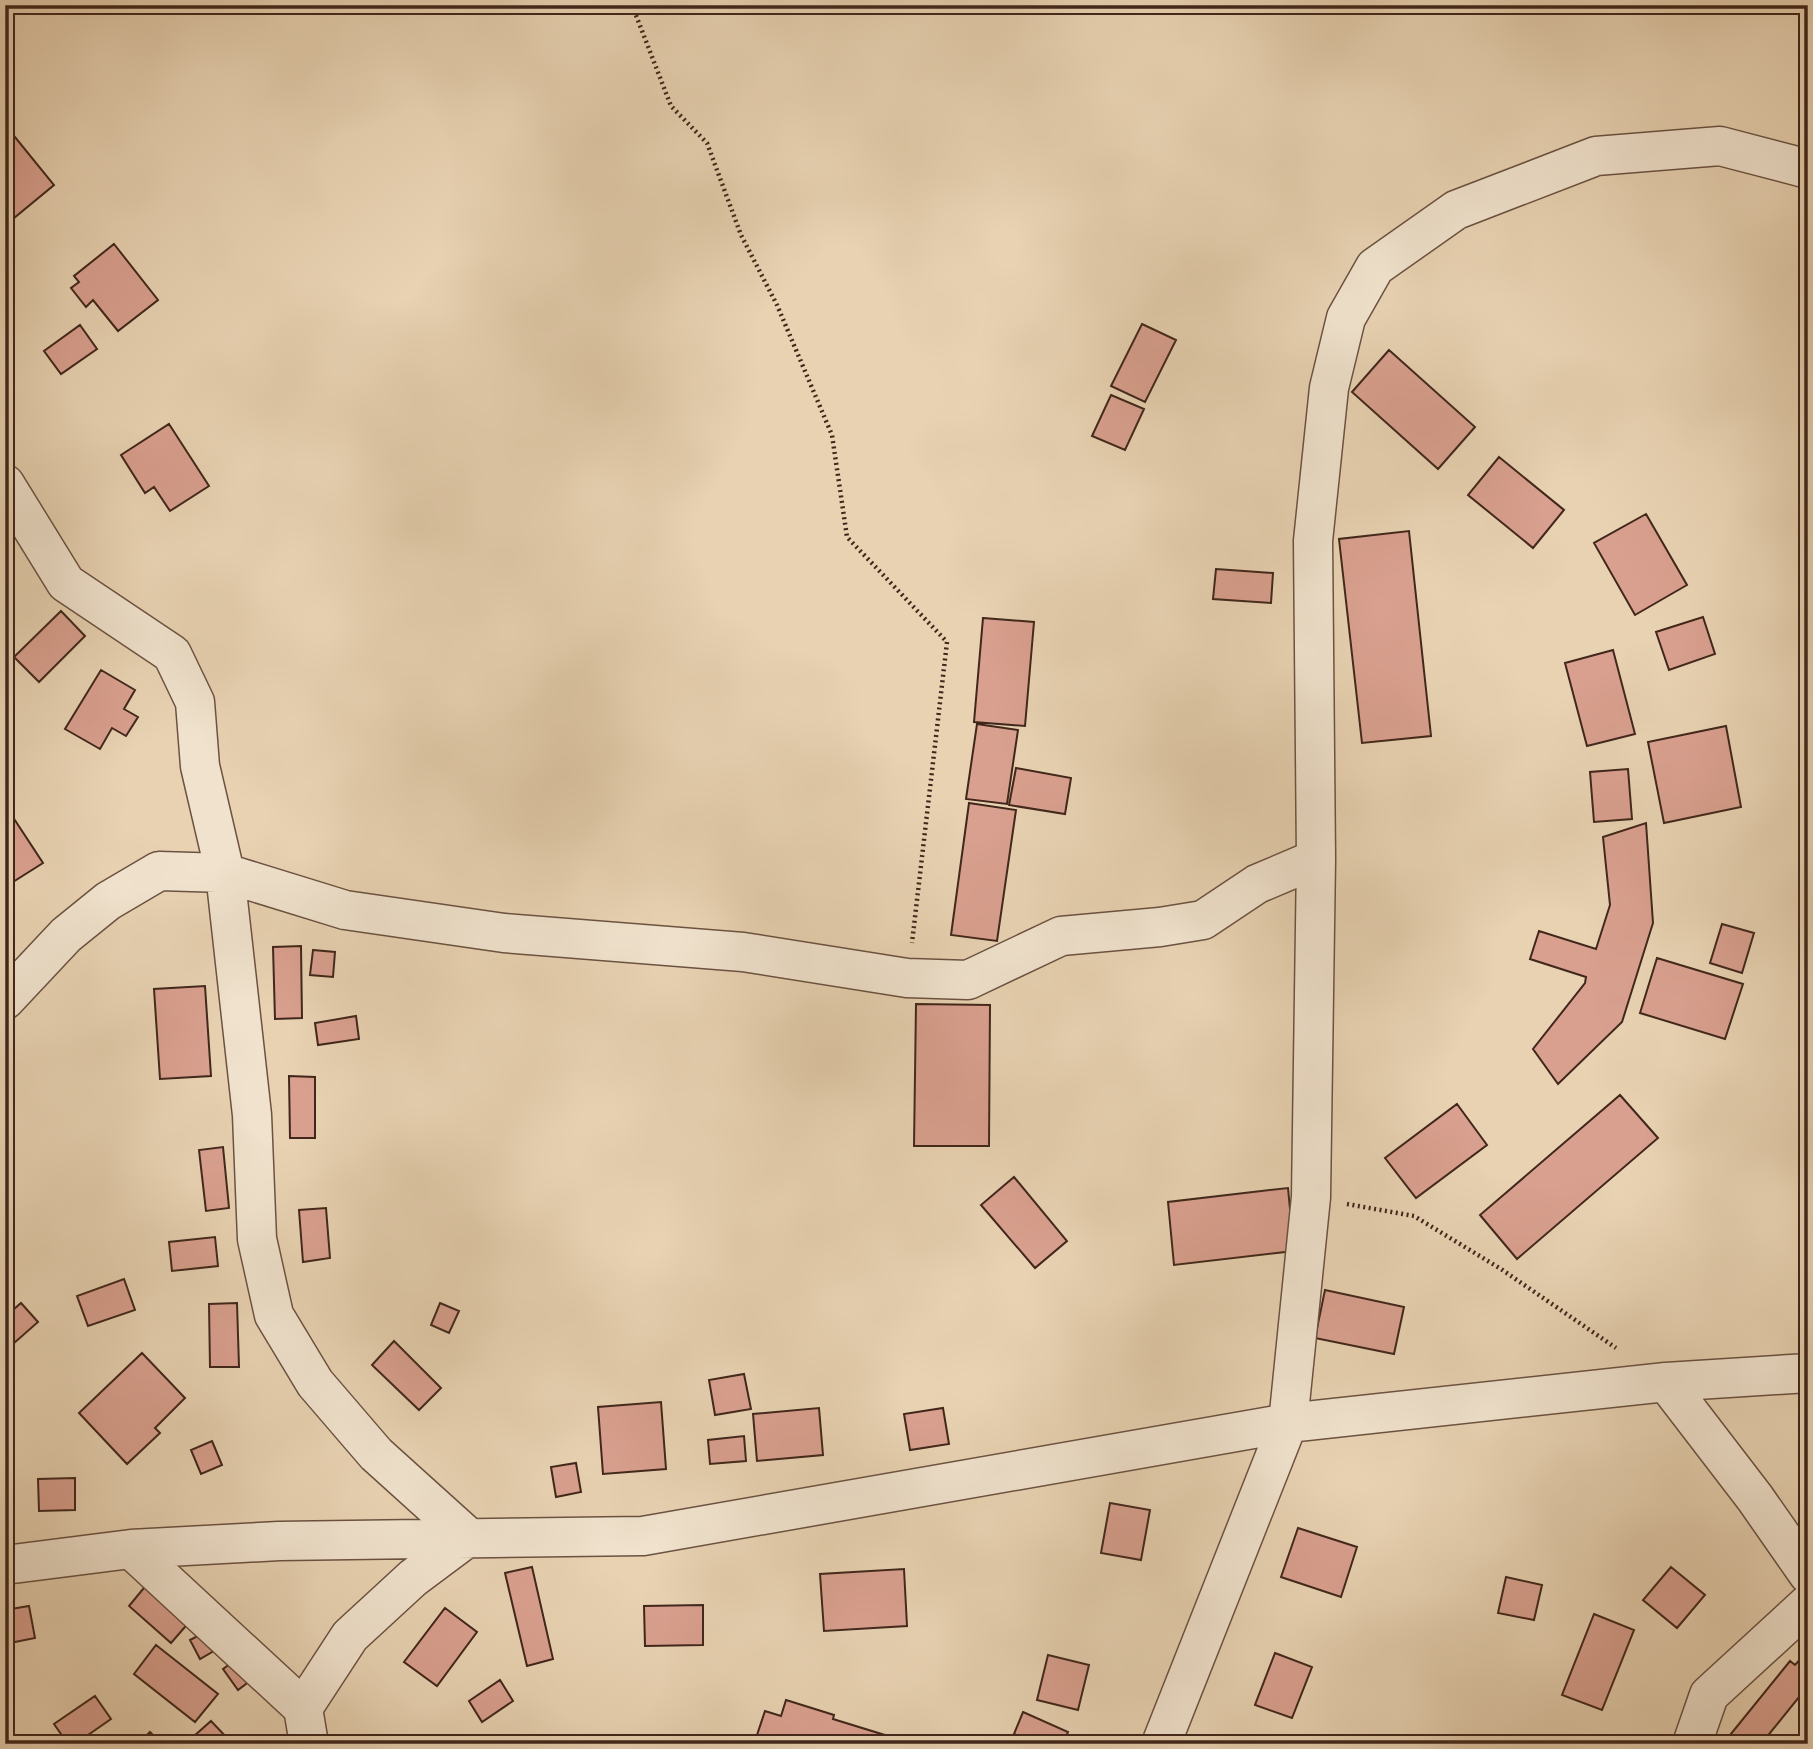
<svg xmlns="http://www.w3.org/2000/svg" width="1813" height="1749" font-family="'IM FELL Great Primer',serif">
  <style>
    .building { fill: #d9a08f; stroke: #41271b; stroke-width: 2 }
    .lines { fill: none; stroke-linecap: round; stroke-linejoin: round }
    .street-casing { stroke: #6b5241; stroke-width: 41 }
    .path { stroke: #41271b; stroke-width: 4.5; stroke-dasharray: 2 3.5; stroke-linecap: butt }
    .street { stroke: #f0e2cd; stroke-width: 38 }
  </style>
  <rect width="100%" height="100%" fill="#e8d2b2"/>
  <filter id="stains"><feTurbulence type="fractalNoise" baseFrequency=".00286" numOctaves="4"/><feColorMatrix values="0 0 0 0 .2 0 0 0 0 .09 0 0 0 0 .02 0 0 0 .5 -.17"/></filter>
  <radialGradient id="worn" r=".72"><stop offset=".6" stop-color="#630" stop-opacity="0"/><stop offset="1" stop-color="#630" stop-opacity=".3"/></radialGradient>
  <path class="building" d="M6,126L54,185L14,218L5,208Z
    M114,244L158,300L118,331L93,300L86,307L71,288L79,282L74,276Z
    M1142,324L1176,340L1145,402L1111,386Z
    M80,325L97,349L61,374L44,351Z
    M1389,350L1475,427L1438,469L1352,392Z
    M1111,395L1144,409L1125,450L1092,436Z
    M169,424L209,486L170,511L154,487L145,493L121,455Z
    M1499,457L1564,510L1533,548L1468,495Z
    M1646,514L1687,585L1635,615L1594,543Z
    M1409,531L1431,736L1362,743L1339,539Z
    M1216,569L1273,573L1271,603L1213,599Z
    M61,611L85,636L39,682L14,657Z
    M1703,617L1715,654L1669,670L1656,632Z
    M983,618L1034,622L1025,726L974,722Z
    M1613,650L1635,734L1587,746L1565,663Z
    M101,670L135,690L124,709L138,717L126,736L112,728L100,749L65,729Z
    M977,724L1018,730L1007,804L966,799Z
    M1726,726L1741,807L1664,823L1648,742Z
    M1016,768L1071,778L1065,814L1009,805Z
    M1628,769L1632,819L1594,822L1590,772Z
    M969,803L1016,810L997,941L951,935Z
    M5,805L43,863L5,887Z
    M1646,823L1653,923L1622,1022L1558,1084L1533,1049L1585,983L1586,977L1530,959L1539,931L1596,949L1610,905L1603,837Z
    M1722,924L1754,933L1742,973L1710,963Z
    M301,946L302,1018L275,1019L273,947Z
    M313,950L335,952L333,977L310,975Z
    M1657,958L1743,984L1725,1039L1640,1013Z
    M205,986L211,1076L160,1079L154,989Z
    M916,1004L990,1005L989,1146H914Z
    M356,1016L359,1039L318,1045L315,1023Z
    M289,1076L315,1077V1138H290Z
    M1620,1095L1658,1138L1517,1259L1480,1215Z
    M1457,1104L1487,1145L1416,1198L1385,1158Z
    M223,1147L229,1208L206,1211L199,1150Z
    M1014,1177L1067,1241L1035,1268L981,1205Z
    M1288,1188L1294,1251L1174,1265L1168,1202Z
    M326,1208L330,1258L303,1262L299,1210Z
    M215,1237L218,1266L172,1271L169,1242Z
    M124,1279L135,1310L88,1326L77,1296Z
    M1325,1290L1404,1307L1394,1354L1315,1338Z
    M21,1303L38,1322L5,1351V1317Z
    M237,1303L239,1367H210L209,1304Z
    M440,1303L459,1311L449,1333L431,1325Z
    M394,1341L441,1388L419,1410L372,1365Z
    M142,1353L185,1398L155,1428L160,1433L127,1464L79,1413Z
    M744,1374L751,1409L715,1415L709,1380Z
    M661,1402L666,1469L603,1474L598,1407Z
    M819,1408L823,1455L757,1461L753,1414Z
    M943,1408L949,1444L910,1450L904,1414Z
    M744,1436L746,1461L710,1464L708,1440Z
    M212,1441L222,1465L201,1474L191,1450Z
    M576,1463L581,1492L556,1497L551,1467Z
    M75,1478V1510L39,1511L38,1479Z
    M1110,1503L1150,1510L1141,1560L1101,1553Z
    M1298,1528L1357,1547L1341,1597L1281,1577Z
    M532,1567L553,1659L527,1666L505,1573Z
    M1671,1567L1705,1595L1677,1628L1643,1600Z
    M904,1569L907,1626L824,1631L820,1574Z
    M1506,1577L1542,1585L1534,1620L1498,1613Z
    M148,1583L191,1620L171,1643L129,1606Z
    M703,1605V1645L645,1646L644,1606Z
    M29,1606L35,1638L5,1644V1610Z
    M445,1608L477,1632L437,1686L404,1662Z
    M1594,1614L1634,1630L1602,1710L1562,1695Z
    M209,1630L219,1648L200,1659L190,1640Z
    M156,1645L218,1694L195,1722L134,1674Z
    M1275,1653L1312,1667L1292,1718L1255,1705Z
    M1048,1655L1089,1665L1078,1710L1037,1700Z
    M241,1656L255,1677L238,1690L223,1669Z
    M1803,1656L1808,1660V1686L1766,1738L1763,1736L1756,1744H1728L1726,1740L1790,1661L1795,1665Z
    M500,1680L513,1701L482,1722L469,1701Z
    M95,1696L111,1719L75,1744H68L54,1724Z
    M786,1700L834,1715L833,1719L888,1736L885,1744H754L765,1711L781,1716Z
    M1023,1712L1068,1732L1063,1744H1037L1014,1734Z
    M211,1721L229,1740L225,1744H185Z
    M150,1732L162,1744H138Z"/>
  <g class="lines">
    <defs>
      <path id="street" d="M5,484L66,583L172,654L195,702L200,766L225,873L252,1115L257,1239L274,1315L315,1383L376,1454L468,1537L413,1578L350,1636L303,1708L309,1744
        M5,1000L66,935L108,901L159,871L225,873L345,910L504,933L743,952L907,978L968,980L1061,936L1160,927L1203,920L1257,884L1316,859
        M1666,1382L1755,1498L1808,1574
        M131,1549L303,1708
        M5,1565L131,1549L279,1541L643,1536L1288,1423L1666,1382L1808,1373
        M1161,1744L1288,1423L1311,1197L1316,859L1313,541L1329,388L1346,318L1375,267L1456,210L1596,156L1720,146L1808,169
        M1692,1744L1709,1695L1808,1604"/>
    </defs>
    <use href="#street" class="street-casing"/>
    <path class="path" d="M632,5L671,106L707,143L741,235L777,305L832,435L847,537L947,642L912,943
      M1347,1204L1414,1216L1501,1269L1616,1348"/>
    <use href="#street" class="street"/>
  </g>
  <rect width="1813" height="1749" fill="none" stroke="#e8d2b2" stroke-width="28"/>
  <rect x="7" y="7" width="1799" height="1735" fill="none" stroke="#41271b" stroke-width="3.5"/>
  <rect x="14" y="14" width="1785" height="1721" fill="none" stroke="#41271b" stroke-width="2"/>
  <rect width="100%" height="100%" filter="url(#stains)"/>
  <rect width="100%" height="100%" fill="url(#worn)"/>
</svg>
